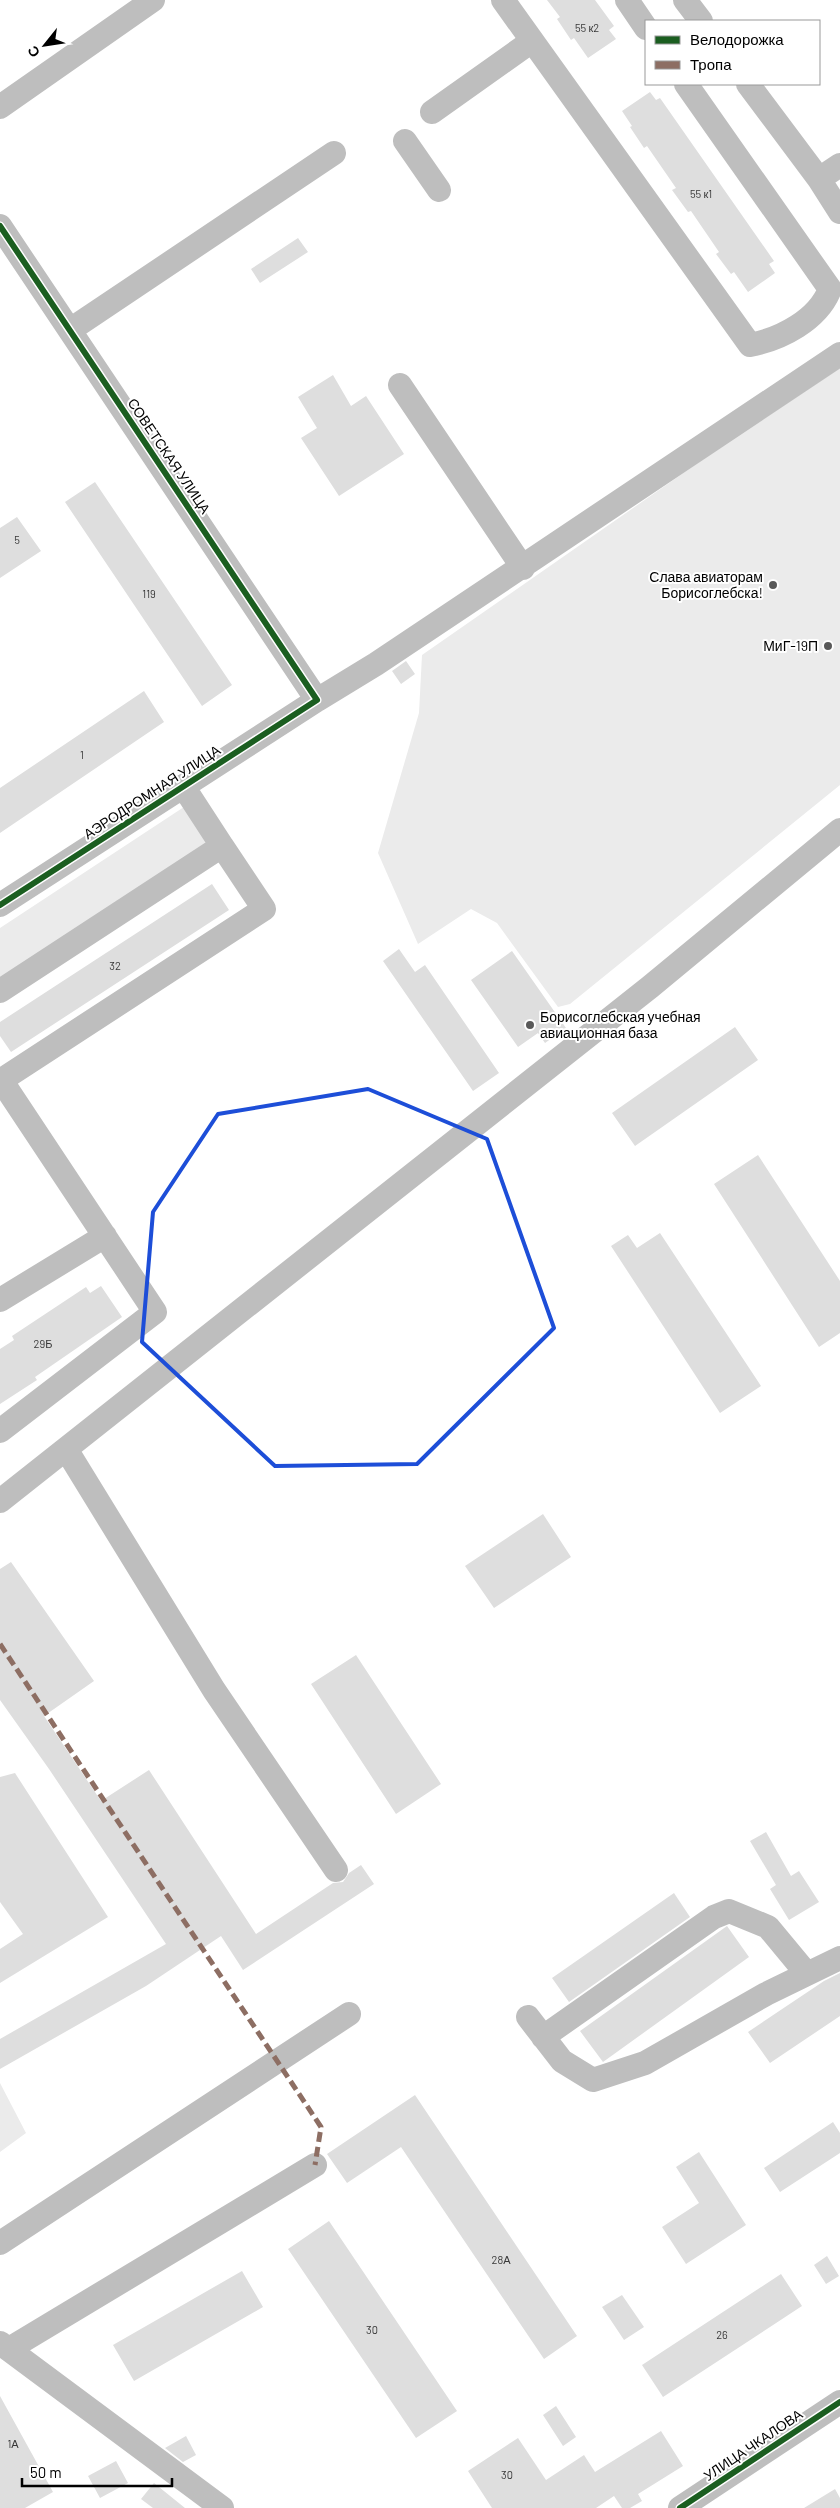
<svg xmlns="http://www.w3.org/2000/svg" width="840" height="2508" font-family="Barlow,sans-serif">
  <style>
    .green { fill: #ebebeb }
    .building { fill: #dedede }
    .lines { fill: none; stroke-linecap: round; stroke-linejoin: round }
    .minor { stroke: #bebebe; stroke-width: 24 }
    .quiet { stroke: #8d6e63; stroke-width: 5; stroke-dasharray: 10 5; stroke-linecap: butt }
    .cycleway-casing { stroke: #fff; stroke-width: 9 }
    .cycleway { stroke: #1b5e20; stroke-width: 6 }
    .marked { fill: none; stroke: #1d4ed8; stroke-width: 4; stroke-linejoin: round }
    .poi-dot { fill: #595959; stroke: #fff; stroke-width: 2 }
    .labels { text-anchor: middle; stroke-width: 4; stroke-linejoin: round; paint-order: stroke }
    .number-label { font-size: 11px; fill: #383838 }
    .street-label { font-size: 14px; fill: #000; stroke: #fff }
    .poi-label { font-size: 14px; fill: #000; stroke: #fff; text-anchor: end }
  </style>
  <rect width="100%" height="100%" fill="#fff"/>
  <path class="green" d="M840,364V785L570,1004L558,1007L497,923L471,909L418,944L378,853L419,713L422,655Z
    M187,805L211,842L0,980V928Z
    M0,2083L26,2133L0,2152Z"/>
  <path class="building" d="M547,0H595L614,26L609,30L616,39L588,58L574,38L571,40L557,19L560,17Z
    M650,92L656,100L660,98L774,261L769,264L775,273L748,292L734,272L731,274L716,254L719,252L691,211L688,212L672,190L676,188L647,146L644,148L630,127L632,126L622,111Z
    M298,238L308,252L260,283L251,269Z
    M333,375L351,406L366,396L404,454L339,496L301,438L317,428L298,397Z
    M95,482L232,685L202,706L65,502Z
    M17,517L41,551L0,578V528Z
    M406,661L415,674L401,684L392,671Z
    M144,691L164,722L0,833V788Z
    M212,884L229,910L11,1052L0,1036V1022Z
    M399,949L415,972L425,965L499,1073L473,1091L383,961Z
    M512,951L566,1028L545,1043L538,1033L518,1047L471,980Z
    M735,1027L758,1060L635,1146L612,1113Z
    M758,1155L840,1281V1333L819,1347L714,1184Z
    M660,1233L761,1386L720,1413L611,1246L628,1235L637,1248Z
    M101,1286L122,1317L35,1377L37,1380L0,1404V1349L14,1340L12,1336L86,1287L90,1293Z
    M543,1514L571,1557L494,1608L465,1566Z
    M11,1562L94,1681L44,1716L101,1801L149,1770L256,1934L333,1883L343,1882L349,1873L361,1865L374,1884L243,1970L221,1936L146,1986L0,2069V2039L166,1944L49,1769L0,1700V1569Z
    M356,1655L441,1784L396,1814L311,1684Z
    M15,1773L108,1917L0,1983V1949L23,1934L0,1902V1777Z
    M766,1832L791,1876L799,1871L819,1902L789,1920L770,1889L776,1885L750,1841Z
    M674,1893L690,1917L569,2002L552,1978Z
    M727,1926L749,1957L603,2062L580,2031Z
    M840,1973V2016L770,2063L748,2032L824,1981Z
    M415,2095L577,2336L544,2359L401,2147L347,2183L327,2154Z
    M833,2122L840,2133V2153L780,2192L764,2168Z
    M699,2152L746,2225L686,2264L662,2227L699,2203L676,2167Z
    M329,2221L457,2411L416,2438L288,2249Z
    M827,2256L839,2276L826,2284L814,2265Z
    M242,2271L263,2307L134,2381L113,2345Z
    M781,2274L802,2306L663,2397L642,2365Z
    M622,2295L644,2327L624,2340L602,2307Z
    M0,2396L53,2492L25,2508H0Z
    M556,2406L576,2437L563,2446L543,2415Z
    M661,2431L683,2466L638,2494L642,2501L630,2508H622L614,2496L596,2508H492L468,2471L518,2438L546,2480L584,2455L595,2472Z
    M186,2436L196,2455L183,2462L165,2448Z
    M116,2461L128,2483L100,2498L88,2476Z
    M154,2483L185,2508H153L141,2499Z
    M835,2489L840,2498V2508H804Z"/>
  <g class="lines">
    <path class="minor" d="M503,0L750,345C781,339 818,320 830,289L686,84
      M627,0L646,28
      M685,0L701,21
      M748,84L819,179L840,212
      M0,107L153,0
      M432,112L532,41
      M405,141L439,190
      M819,179L840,165
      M0,226L317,700
      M70,330L334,153
      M400,385L523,568
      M183,786L222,846
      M0,905L317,700L376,664L840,354
      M0,991L222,846L264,909L0,1081
      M0,1300L105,1236
      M0,1431L155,1312L1,1080
      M66,1449L214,1690L336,1870
      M0,1501L650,987L840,830
      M528,2017L562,2061L593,2080L645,2063L766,1994L840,1958
      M543,2037L714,1917L729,1911L768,1927L807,1974
      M0,2243L349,2014
      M0,2343L222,2508
      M9,2349L315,2165
      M680,2508L840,2402"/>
    <path class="quiet" d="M0,1644L321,2127L315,2165"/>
    <defs>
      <path id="cycleway" d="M0,226L317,700L0,905
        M680,2508L840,2402"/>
    </defs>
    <use href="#cycleway" class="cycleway-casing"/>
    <use href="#cycleway" class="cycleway"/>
  </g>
  <path class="marked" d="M368,1089L487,1139L554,1328L417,1464L275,1466L142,1342L153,1212L218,1114Z"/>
  <g class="poi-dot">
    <circle cx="773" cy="585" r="5"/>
    <circle cx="828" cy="646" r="5"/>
    <circle cx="530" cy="1025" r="5"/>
  </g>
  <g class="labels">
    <g class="number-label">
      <text x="587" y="32">55 к2</text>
      <text x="701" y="198">55 к1</text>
      <text x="17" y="544">5</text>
      <text x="149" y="598">119</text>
      <text x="82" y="759">1</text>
      <text x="115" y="970">32</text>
      <text x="43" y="1348">29Б</text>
      <text x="501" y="2264">28А</text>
      <text x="372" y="2334">30</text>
      <text x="722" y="2339">26</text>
      <text x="13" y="2448">1А</text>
      <text x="507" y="2479">30</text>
    </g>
    <g class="street-label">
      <text transform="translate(169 456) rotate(56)" y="5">СОВЕТСКАЯ УЛИЦА</text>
      <text transform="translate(152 792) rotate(-33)" y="5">АЭРОДРОМНАЯ УЛИЦА</text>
      <text transform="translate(753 2445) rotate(-34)" y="5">УЛИЦА ЧКАЛОВА</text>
    </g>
    <g class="poi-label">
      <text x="763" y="582">Слава авиаторам<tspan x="763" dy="16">Борисоглебска!</tspan></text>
      <text x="818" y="651">МиГ-19П</text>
      <text x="540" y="1022" text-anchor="start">Борисоглебская учебная<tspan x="540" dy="16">авиационная база</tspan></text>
    </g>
  </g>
  <rect x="645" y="20" width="175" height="65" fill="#ffffff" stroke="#999999"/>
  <rect x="655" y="36" width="25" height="8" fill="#1b5e20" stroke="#999999"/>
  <text x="690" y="45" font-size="15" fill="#000000">Велодорожка</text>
  <rect x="655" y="61" width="25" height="8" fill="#8d6e63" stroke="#999999"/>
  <text x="690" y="70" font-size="15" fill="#000000">Тропа</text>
  <g transform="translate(45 45) rotate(240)" stroke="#ffffff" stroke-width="4" paint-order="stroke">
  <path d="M0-4L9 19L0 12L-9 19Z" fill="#000000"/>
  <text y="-8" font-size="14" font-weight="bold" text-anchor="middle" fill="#000000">С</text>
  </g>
  <path d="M22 2478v8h150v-8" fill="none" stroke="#000000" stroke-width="2.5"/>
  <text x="30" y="2478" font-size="15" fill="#000000" stroke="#ffffff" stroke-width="4" paint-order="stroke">50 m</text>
</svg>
